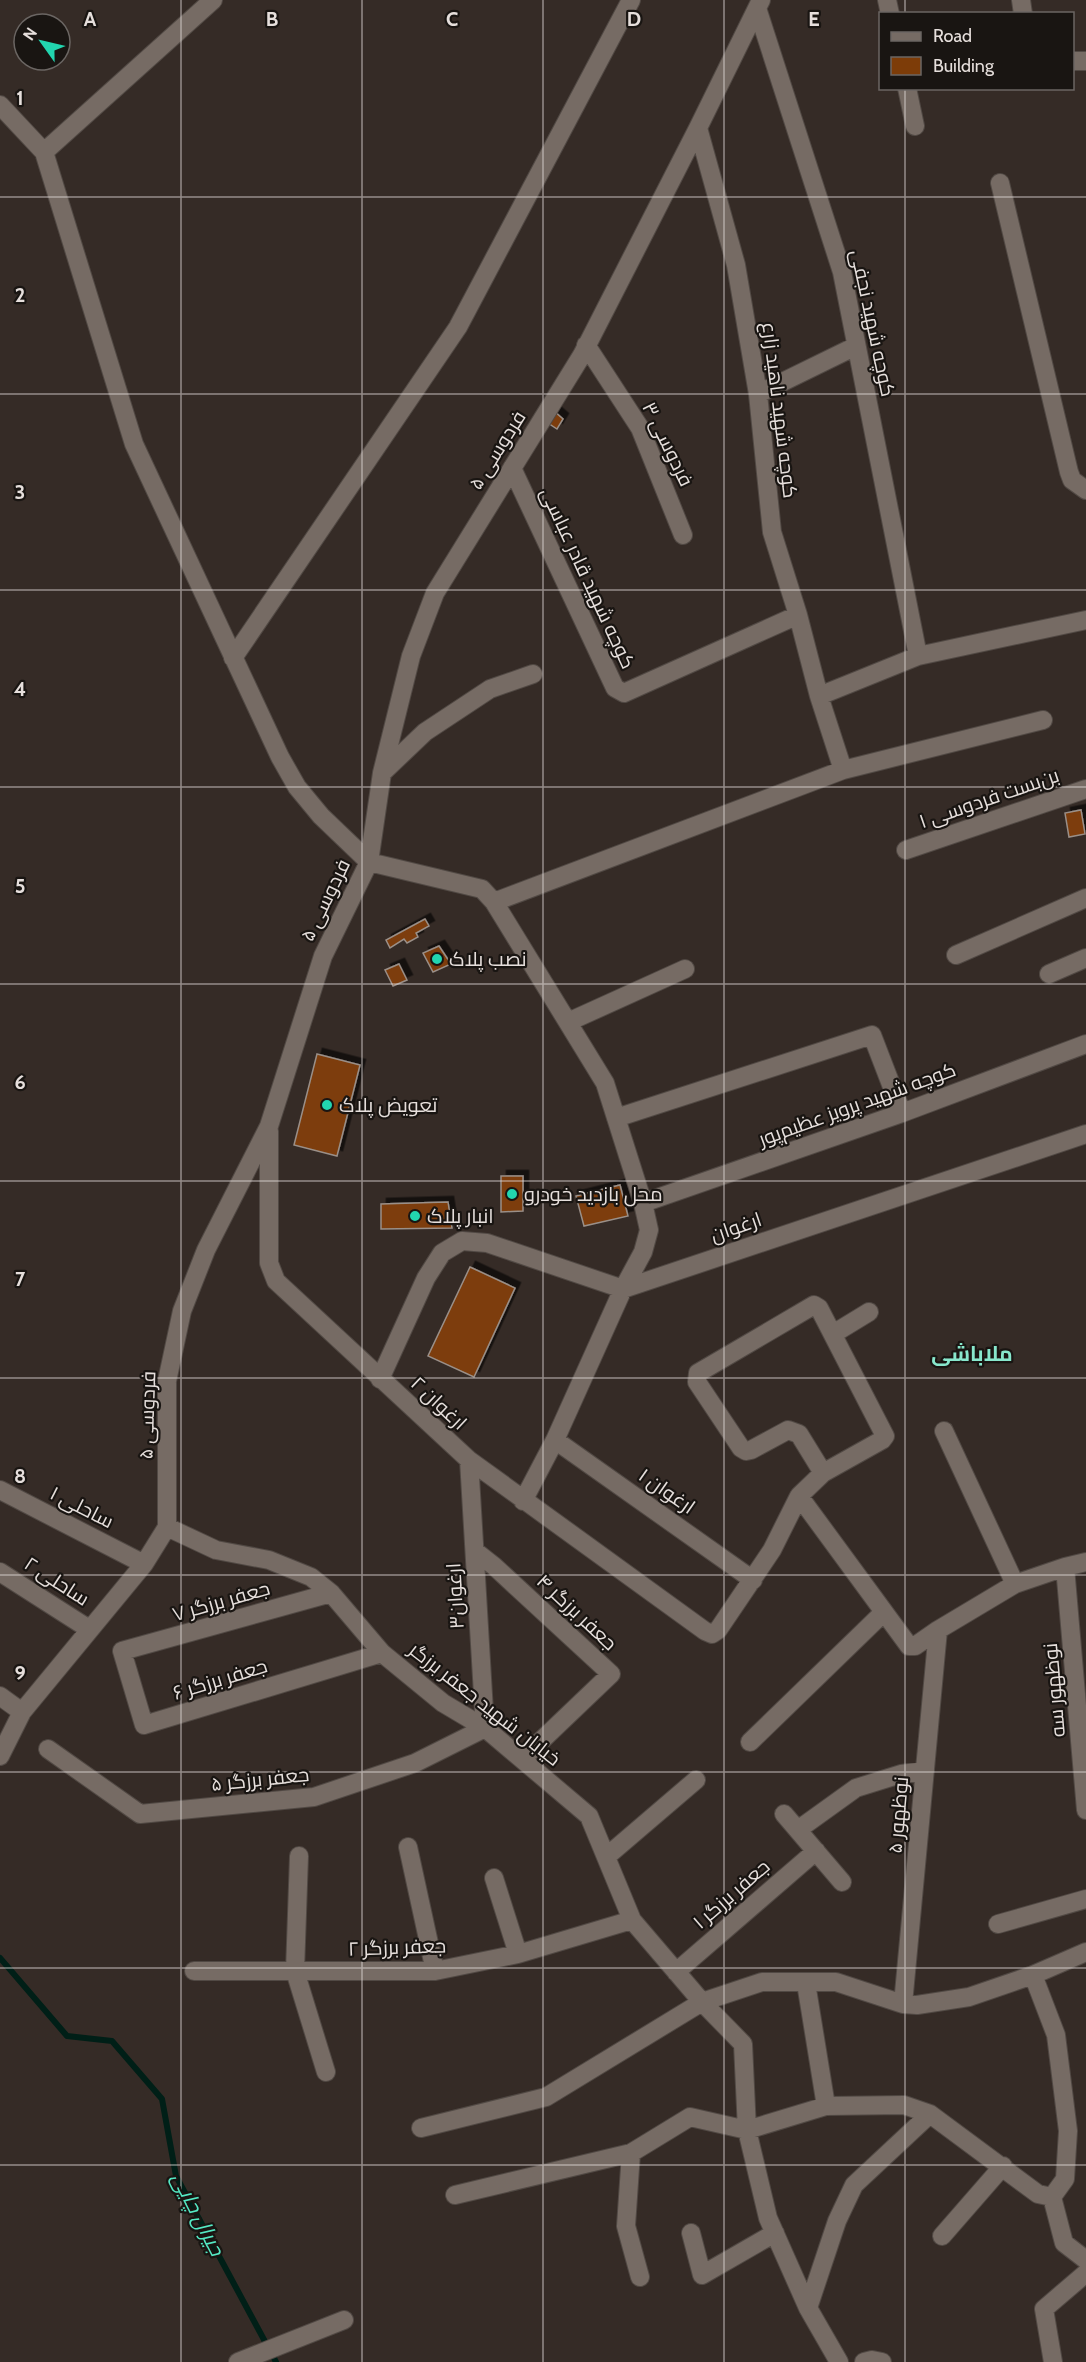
<svg xmlns="http://www.w3.org/2000/svg" width="1086" height="2362" font-family="Cabin,Cairo,sans-serif">
  <style>
    .lines { fill: none; stroke-linecap: round; stroke-linejoin: round }
    .stream { stroke: #001f17; stroke-width: 6 }
    .building { fill: #7d3c08; stroke: #9a8f88; stroke-width: 1.5; filter: url(#shadow) }
    .minor-casing { stroke: #514944; stroke-width: 20 }
    .minor { stroke: #766b64; stroke-width: 18 }
    .grid { fill: none; stroke: #e6dfdc; stroke-width: 1.5; stroke-opacity: 0.55 }
    .poi-dot { fill: #22d5af; stroke: #191512; stroke-width: 2 }
    .labels { text-anchor: middle; stroke-width: 4.5; stroke-linejoin: round; paint-order: stroke }
    .street-label { font-size: 20px; fill: #e6dfdc; stroke: #191512 }
    .poi-label { font-size: 20px; fill: #e6dfdc; stroke: #191512; text-anchor: start }
    .neighbourhood-label { font-size: 21px; font-weight: bold; fill: #88e7cc; stroke: #191512 }
    .water-label { font-size: 21px; font-style: italic; fill: #54e9c4; stroke: #191512 }
    .grid-label { font-size: 20px; text-anchor: middle; font-weight: bold; fill: #e6dfdc; stroke: #191512; stroke-width: 4.5; stroke-linejoin: round; paint-order: stroke }
  </style>
  <defs>
    <filter id="shadow"><feDropShadow dx="5.5" dy="-5.5" stdDeviation="0" flood-color="#0009"/></filter>
  </defs>
  <rect width="100%" height="100%" fill="#352b26"/>
  <g class="lines">
    <path class="stream" d="M0,1958L67,2036L112,2041L162,2099L176,2176L276,2362"/>
  </g>
  <path class="building" d="M555,412L563,419L557,429L548,423Z
    M1081,810L1085,834L1069,837L1065,813Z
    M425,919L429,926L416,933L418,937L407,943L404,939L390,948L386,940Z
    M439,946L451,964L433,972L423,953Z
    M399,964L407,980L393,986L385,970Z
    M317,1054L360,1065L337,1156L294,1145Z
    M501,1176H523V1211L501,1212Z
    M620,1185L628,1216L584,1226L576,1196Z
    M448,1202L452,1228L381,1229V1204Z
    M470,1267L515,1288L474,1377L428,1356Z"/>
  <g class="lines">
    <defs>
      <path id="minor" d="M887,0L890,14
        M1021,0L1023,14
        M757,8L842,272L918,656
        M1072,61H1086
        M907,88L915,126
        M0,105L44,152L134,444L280,757L297,787L321,816L369,862L482,889L494,902L843,770L1043,720
        M698,128L736,265L758,394L772,532L798,615L819,696
        M44,152L213,0
        M1000,183L1069,472L1072,480L1086,490
        M586,345L640,428L683,535
        M758,394L856,346
        M512,468L615,688L624,693L798,615
        M233,658L458,327L631,0
        M843,770L819,696L918,656L1086,620
        M382,773L425,732L490,689L533,674
        M906,850L1086,789
        M494,902L605,1083L643,1203L649,1230L643,1252L623,1289L555,1440L523,1501
        M956,955L1086,898
        M1049,974L1086,958
        M568,1022L685,969
        M616,1118L872,1035L902,1113
        M269,1131V1263L276,1281L469,1460L705,1631L712,1634L718,1630L772,1550L799,1496L909,1646H915L938,1630L1015,1584L1065,1567L1086,1562
        M643,1203L902,1113L1086,1044
        M623,1289L1086,1134
        M833,1334L869,1312
        M380,1379L426,1278L442,1253L462,1241L487,1243L623,1289
        M944,1431L1015,1584
        M555,1440L753,1580
        M469,1460L485,1728
        M0,1490L144,1564
        M799,1496L823,1473L882,1440L885,1436L819,1308L814,1305L698,1373L697,1382L741,1448L746,1451L751,1450L788,1430L799,1434L823,1473
        M167,1527L216,1550L269,1560L311,1577L331,1593L382,1653L443,1703L485,1728L589,1816L632,1920L702,2002L743,2044L747,2130L768,2218L808,2308L839,2362
        M475,1551L494,1566L611,1674L522,1759
        M1065,1567L1086,1810
        M0,1572L89,1629
        M331,1593L122,1651L144,1725L382,1653
        M0,1696L22,1712
        M750,1742L884,1612
        M48,1749L140,1814L314,1797L415,1763L485,1728
        M0,1756L22,1712L144,1564L167,1527V1381L182,1311L206,1250L269,1126L323,956L369,862L382,773L411,656L435,593L582,355L698,128L761,0
        M784,1814L842,1882
        M799,1829L856,1788L901,1774L925,1771
        M408,1847L435,1971
        M299,1856L295,1971L326,2072
        M606,1857L696,1780
        M494,1878L518,1954
        M998,1924L1086,1899
        M194,1971H435L518,1954L632,1920
        M676,1972L816,1851
        M806,1983L826,2106
        M903,2004L938,1630
        M421,2128L546,2097L702,2002L762,1982H836L903,2004L917,2005L969,1997L1033,1975L1086,1952
        M455,2195L631,2153
        M1052,2197L1064,2243L1086,2260
        M691,2233L702,2275L775,2233
        M942,2236L1003,2166
        M640,2277L626,2226L631,2153L690,2117L747,2130L826,2106L904,2105L930,2114L1038,2194L1052,2197L1065,2179L1068,2131L1056,2035L1033,1975
        M808,2308L837,2221L854,2185L930,2114
        M238,2362L344,2320
        M864,2362L872,2360L882,2362
        M1053,2362L1044,2309L1086,2273"/>
    </defs>
    <use href="#minor" class="minor-casing"/>
    <use href="#minor" class="minor"/>
  </g>
  <path class="grid" d="M181,0V2362M362,0V2362M543,0V2362M724,0V2362M905,0V14M905,88V2362M0,197H1086M0,394H1086M0,590H1086M0,787H1086M0,984H1086M0,1181H1086M0,1378H1086M0,1575H1086M0,1772H1086M0,1968H1086M0,2165H1086"/>
  <g class="poi-dot">
    <circle cx="437" cy="959" r="6"/>
    <circle cx="327" cy="1105" r="6"/>
    <circle cx="512" cy="1194" r="6"/>
    <circle cx="415" cy="1216" r="6"/>
  </g>
  <g class="labels">
    <g class="street-label">
      <text transform="translate(873 323) rotate(78)" y="7">کوچه شهید نجفی</text>
      <text transform="translate(780 410) rotate(83)" y="7">کوچه شهید ناهید زارع</text>
      <text transform="translate(668 444) rotate(64)" y="7">فردوسی ۳</text>
      <text transform="translate(497 450) rotate(-58)" y="7">فردوسی ۵</text>
      <text transform="translate(588 578) rotate(65)" y="7">کوچه شهید قادر عباسی</text>
      <text transform="translate(989 798) rotate(-19)" y="7">بن‌بست فردوسی ۱</text>
      <text transform="translate(325 900) rotate(-64)" y="7">فردوسی ۵</text>
      <text transform="translate(857 1104) rotate(-20)" y="7">کوچه شهید پرویز عظیم‌پور</text>
      <text transform="translate(736 1227) rotate(-19)" y="7">ارغوان</text>
      <text transform="translate(439 1403) rotate(43)" y="7">ارغوان ۲</text>
      <text transform="translate(147 1415) rotate(-88)" y="7">فردوسی ۵</text>
      <text transform="translate(667 1491) rotate(35)" y="7">ارغوان ۱</text>
      <text transform="translate(82 1507) rotate(27)" y="7">ساحلی ۱</text>
      <text transform="translate(57 1581) rotate(33)" y="7">ساحلی ۲</text>
      <text transform="translate(455 1596) rotate(-93)" y="7">ارغوان۳</text>
      <text transform="translate(221 1601) rotate(-16)" y="7">جعفر برزگر ۷</text>
      <text transform="translate(577 1612) rotate(43)" y="7">جعفر برزگر ۴</text>
      <text transform="translate(220 1679) rotate(-17)" y="7">جعفر برزگر ۶</text>
      <text transform="translate(1054 1690) rotate(-95)" y="7">نوظهور سه</text>
      <text transform="translate(485 1704) rotate(38)" y="7">خیابان شهید جعفر برزگر</text>
      <text transform="translate(260 1779) rotate(-6)" y="7">جعفر برزگر ۵</text>
      <text transform="translate(898 1815) rotate(-85)" y="7">نوظهور ۵</text>
      <text transform="translate(731 1894) rotate(-41)" y="7">جعفر برزگر ۱</text>
      <text transform="translate(397 1947) rotate(-2)" y="7">جعفر برزگر ۲</text>
    </g>
    <g class="poi-label">
      <text x="449" y="966">نصب پلاک</text>
      <text x="339" y="1112">تعویض پلاک</text>
      <text x="524" y="1201">محل بازدید خودرو</text>
      <text x="427" y="1223">انبار پلاک</text>
    </g>
    <g class="neighbourhood-label">
      <text x="972" y="1361">ملاباشی</text>
    </g>
    <g class="water-label">
      <text transform="translate(198 2214) rotate(63)" y="7">جیرال چایی</text>
    </g>
  </g>
  <g class="grid-label">
    <text x="90" y="26">A</text>
    <text x="272" y="26">B</text>
    <text x="452" y="26">C</text>
    <text x="634" y="26">D</text>
    <text x="814" y="26">E</text>
    <text x="20" y="105">1</text>
    <text x="20" y="302">2</text>
    <text x="20" y="499">3</text>
    <text x="20" y="696">4</text>
    <text x="20" y="893">5</text>
    <text x="20" y="1089">6</text>
    <text x="20" y="1286">7</text>
    <text x="20" y="1483">8</text>
    <text x="20" y="1680">9</text>
  </g>
  <rect x="879" y="12" width="195" height="78" fill="#191512" stroke="#6b6663" stroke-width="1.5"/>
  <rect x="891" y="32" width="30" height="9" fill="#766b64" stroke="#6b6663" stroke-width="1.5"/>
  <text x="933" y="42" font-size="18" fill="#e6dfdc">Road</text>
  <rect x="891" y="57" width="30" height="18" fill="#7d3c08" stroke="#6b6663" stroke-width="1.5"/>
  <text x="933" y="72" font-size="18" fill="#e6dfdc">Building</text>
  <g transform="translate(42 42) rotate(304)"><circle r="28" fill="#191512" stroke="#6b6663" stroke-width="1.5"/>
  <path d="M0-4.5L10 22L0 15L-10 22Z" fill="#22d5af"/>
  <text y="-9" font-size="16" font-weight="bold" text-anchor="middle" fill="#e6dfdc">N</text>
  </g>
</svg>
